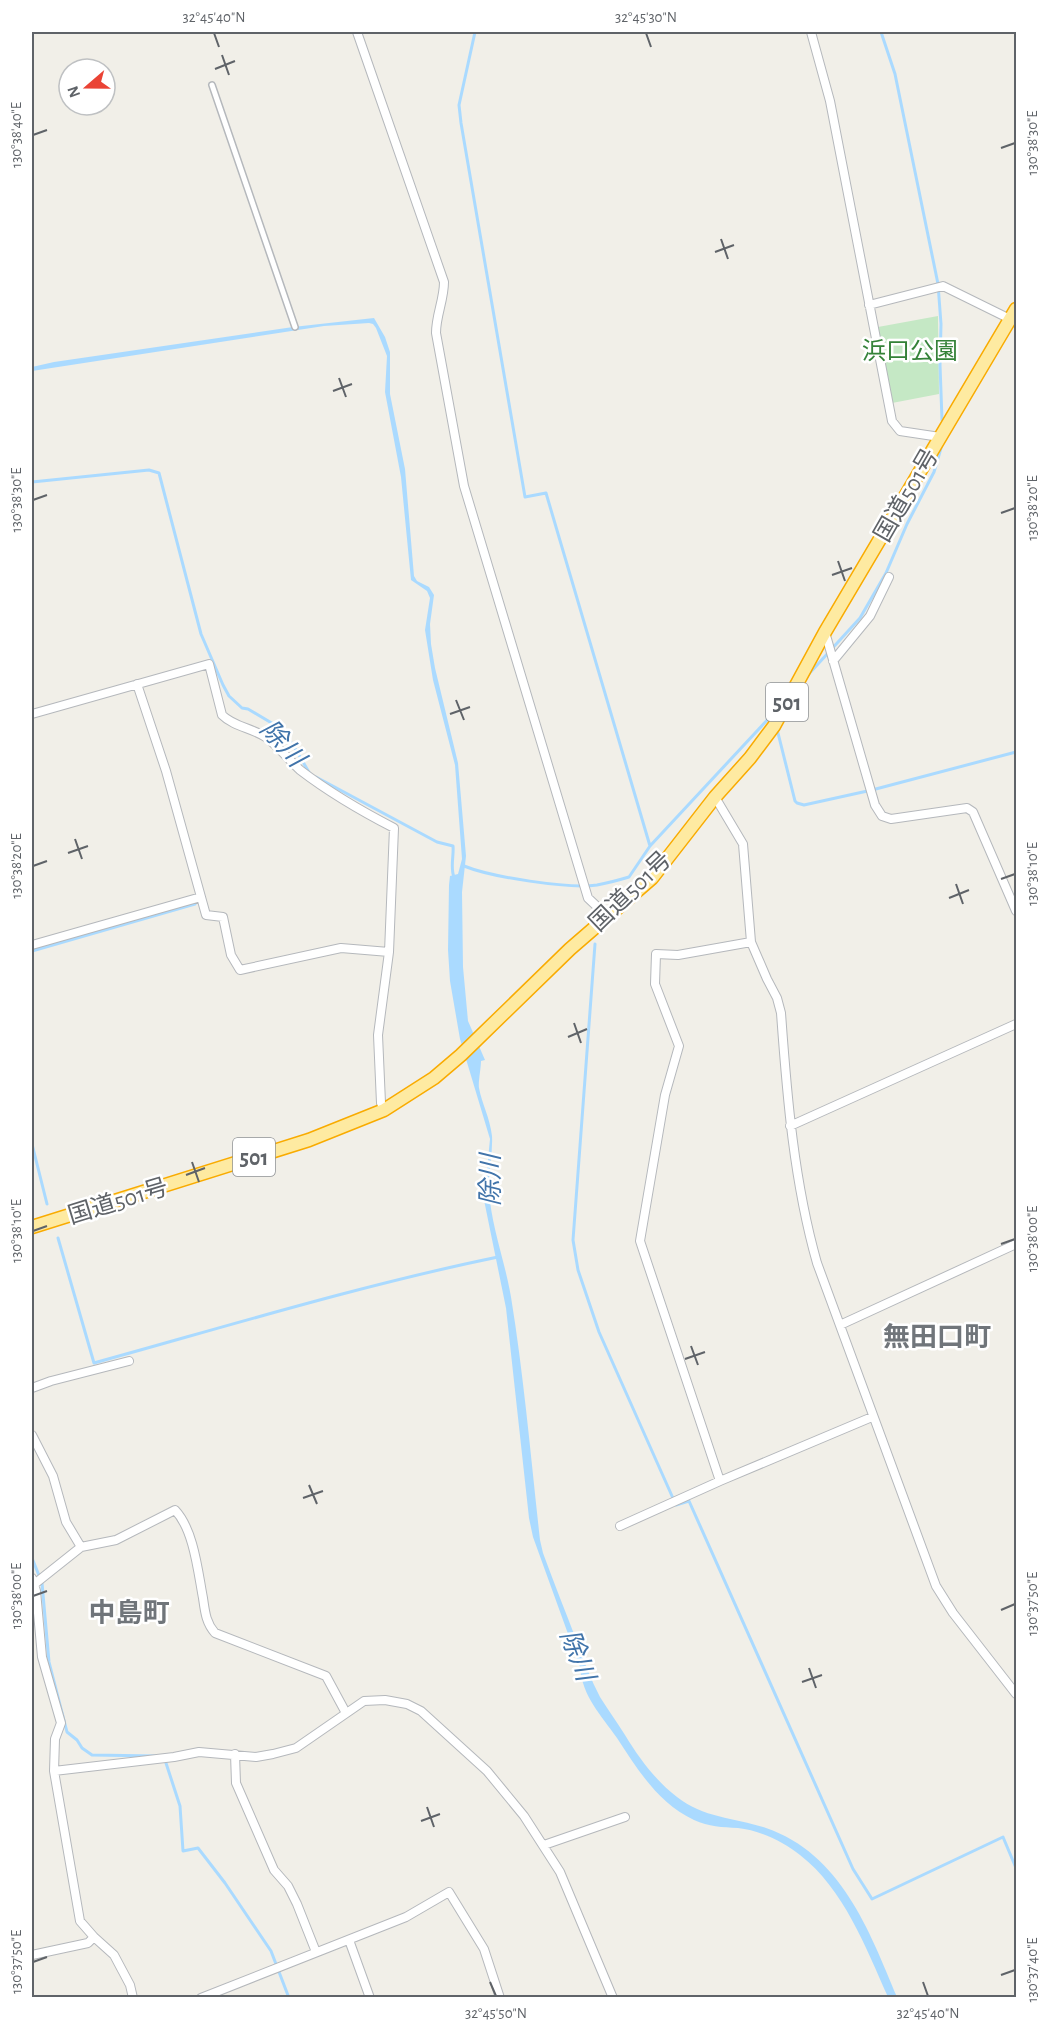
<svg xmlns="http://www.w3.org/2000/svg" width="1048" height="2029" font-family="'Alegreya Sans','Noto Sans JP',sans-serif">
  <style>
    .green { fill: #c5e8c5 }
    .water { fill: #aadaff }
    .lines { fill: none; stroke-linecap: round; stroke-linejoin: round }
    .stream { stroke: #aadaff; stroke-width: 3 }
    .pedestrian-casing { stroke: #b5b8bc; stroke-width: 8 }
    .minor-casing { stroke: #b5b8bc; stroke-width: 10 }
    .trunk-casing { stroke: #f9ab00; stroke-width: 15 }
    .pedestrian { stroke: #fff; stroke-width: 5 }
    .minor { stroke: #fff; stroke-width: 8 }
    .trunk { stroke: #feeaa1; stroke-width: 12 }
    .ticks { fill: none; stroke: #5f6368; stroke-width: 2 }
    .labels { text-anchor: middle; stroke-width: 5; stroke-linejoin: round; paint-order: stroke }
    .shield { fill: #fff; stroke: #8f9295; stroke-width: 1.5 }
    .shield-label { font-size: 22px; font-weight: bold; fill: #5f6368 }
    .park-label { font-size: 24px; fill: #348238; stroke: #fff }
    .street-label { font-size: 24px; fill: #5f6368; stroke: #fff }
    .water-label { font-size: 26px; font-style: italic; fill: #4174aa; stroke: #fff }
    .quarter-label { font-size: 27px; font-weight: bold; fill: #70757a; stroke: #fff }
    .neatline { fill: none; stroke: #5f6368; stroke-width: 2 }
    .ticks-label { font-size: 15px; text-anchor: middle; fill: #5f6368 }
  </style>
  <rect width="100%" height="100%" fill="#f1efe8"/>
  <path class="green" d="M938,316L939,394L892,403L878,327Z"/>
  <path class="water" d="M374,318L385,337L390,352V394L405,469L414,576L417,581L429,587L434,595L430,624L431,644L435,668L458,763L466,856L462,892L463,967L468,1021L485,1060L481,1061C481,1068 478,1083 479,1088C482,1104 490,1118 492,1136C493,1154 488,1172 489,1190C491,1226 505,1261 511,1297C524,1377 531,1459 540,1540L543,1553C554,1583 566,1613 577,1642C584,1661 591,1680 600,1697C608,1710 617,1722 625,1735C639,1758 655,1780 677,1797C703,1818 736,1818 766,1828C841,1854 869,1930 897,1997H888C866,1948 844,1889 800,1855C784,1842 759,1830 738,1828C722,1827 709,1827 694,1820C658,1803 638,1770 617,1738C601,1715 582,1696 580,1667L533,1537L529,1518L506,1308L484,1200L490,1139L460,1039L450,981L448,950L449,885L450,876L458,874L462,859L455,765L433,680L425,630L430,598L427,591L411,580L401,477L385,392L387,356L376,328L373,324L369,323L324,326L32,371V367L54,362L293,327Z"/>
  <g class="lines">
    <path class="stream" d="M475,32L459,105L461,123L525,497L546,493L650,846
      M881,32L895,74L938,284L941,324L940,365L942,420
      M32,482L149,470L159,473L201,634L223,685L229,696L242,708L248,709L275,725L293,745L310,774
      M807,676L860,618L886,573L907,524L934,472L941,448
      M777,729L795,801L797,803L804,805L872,790L1016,752
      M316,777L437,842L453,846C454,856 450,868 454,877
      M464,866C491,877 568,889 597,885C608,883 619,880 629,877L650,846L770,717L785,693
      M595,944L573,1240L578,1270L599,1332L676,1505L689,1501L853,1869L872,1899L1003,1837L1016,1868
      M32,951L195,904
      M32,1144L47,1204
      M58,1238L94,1363C228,1326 362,1285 498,1257
      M32,1558L42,1583L49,1662L67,1732L77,1740L82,1748L92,1755L156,1756
      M165,1760L180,1806L183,1851L198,1848L225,1883L271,1951L289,1998"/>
    <defs>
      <path id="pedestrian" d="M212,85L295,327"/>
      <path id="minor" d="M357,32L444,282C444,300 436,315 436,333L464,486L588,898L607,916
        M811,32L830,101L892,421L900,431L940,437
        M869,305L943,286L1010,319
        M825,632L875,805L882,816L891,819L967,808L973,812L1016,911
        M833,661L870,616L889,577
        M137,684L166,771L201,897
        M32,714L209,664L222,715C234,727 253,728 267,738C279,747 289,760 300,770C330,793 361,811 394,828L389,952L378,1035L381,1103L384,1110
        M715,797L743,844L751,942L767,979L777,998L781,1013C787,1097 794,1182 817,1263L936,1586L953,1613L1016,1694
        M32,945L201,897L206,915L223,917L231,955L240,970L341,948L389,952
        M790,1126L1016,1024
        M840,1325L1016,1244
        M32,1388L51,1381L129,1361
        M32,1435L53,1476L66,1522L81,1547
        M720,1481L640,1241L665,1095L679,1046L655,984L656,954L678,955L751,942
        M620,1526L720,1481L872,1417
        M32,1578L36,1591L42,1657L61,1723L55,1739L54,1771L80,1921L94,1937L114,1955L130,1985L133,1998
        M32,1586L81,1547L116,1540L175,1510C194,1530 198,1572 203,1598C205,1612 206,1623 215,1633L326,1676L346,1713
        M235,1754L236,1783L274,1870L288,1886L297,1904L316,1952
        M54,1771L174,1757L199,1752L256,1757L273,1754L296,1748L364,1701L385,1700L407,1704L421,1711L487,1771L524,1816L560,1872L613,1998
        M544,1845L625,1817
        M349,1940L370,1998
        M32,1955L88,1943L94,1937
        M201,1998L406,1917L449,1892L484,1949L500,1998"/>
      <path id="trunk" d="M32,1227L309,1140L384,1110L434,1078L461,1055L570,949L652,878L715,797L750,758L774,726L825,632L1016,309"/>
    </defs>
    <use href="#pedestrian" class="pedestrian-casing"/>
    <use href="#minor" class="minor-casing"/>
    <use href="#trunk" class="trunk-casing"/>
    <use href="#pedestrian" class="pedestrian"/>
    <use href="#minor" class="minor"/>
    <use href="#trunk" class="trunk"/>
  </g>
  <path class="ticks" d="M214,33L219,47M646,33L651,47M222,55L229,75M215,69L235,61M33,135L47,130M1001,148L1015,143M721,239L728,259M715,252L734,245M339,378L346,397M333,391L352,384M33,500L47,495M1001,513L1015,508M838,561L845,581M832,575L852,568M456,700L464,720M450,714L470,707M75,839L82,859M68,853L88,846M33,866L47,861M1001,879L1015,874M956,884L963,904M949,898L969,890M574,1023L581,1043M568,1037L587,1029M192,1162L199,1182M186,1175L205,1168M33,1231L47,1226M1001,1244L1015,1239M691,1346L698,1365M685,1359L705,1352M309,1485L317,1504M303,1498L323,1491M33,1596L47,1591M1001,1610L1015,1604M809,1668L816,1688M802,1682L822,1675M427,1807L434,1827M421,1821L440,1814M33,1962L47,1957M1001,1975L1015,1970M490,1982L496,1996M923,1982L928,1996"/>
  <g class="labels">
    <g class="shield">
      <rect x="766" y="683" width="42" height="38" rx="4.5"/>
      <rect x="233" y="1138" width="42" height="38" rx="4.5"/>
    </g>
    <g class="shield-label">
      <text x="787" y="710">501</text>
      <text x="254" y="1165">501</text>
    </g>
    <g class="park-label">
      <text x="910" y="359">浜口公園</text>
    </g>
    <g class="street-label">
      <text transform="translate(906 495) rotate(-60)" y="8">国道501号</text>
      <text transform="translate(630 891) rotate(-44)" y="8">国道501号</text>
      <text transform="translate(118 1201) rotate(-17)" y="8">国道501号</text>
    </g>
    <g class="water-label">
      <text transform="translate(283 743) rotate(48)" y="9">除川</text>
      <text transform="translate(490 1180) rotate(-90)" y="9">除川</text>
      <text transform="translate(578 1655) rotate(69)" y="9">除川</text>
    </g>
    <g class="quarter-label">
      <text x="937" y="1346">無田口町</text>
      <text x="129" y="1622">中島町</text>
    </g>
  </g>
  <rect width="1048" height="2029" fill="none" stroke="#ffffff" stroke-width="66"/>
  <g transform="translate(87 87) rotate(250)"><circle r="28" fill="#ffffff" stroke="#bfc1c3" stroke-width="1.5"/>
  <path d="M0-4.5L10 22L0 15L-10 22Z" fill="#ea4335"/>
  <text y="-9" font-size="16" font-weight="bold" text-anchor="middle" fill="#5f6368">N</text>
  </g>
  <rect x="33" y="33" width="982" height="1963" class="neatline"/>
  <g class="ticks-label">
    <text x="214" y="22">32°45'40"N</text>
    <text x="646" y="22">32°45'30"N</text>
    <text transform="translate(16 135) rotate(-90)" y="5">130°38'40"E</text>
    <text transform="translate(1032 143) rotate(-90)" y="5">130°38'30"E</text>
    <text transform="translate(16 500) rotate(-90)" y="5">130°38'30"E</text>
    <text transform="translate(1032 508) rotate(-90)" y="5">130°38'20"E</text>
    <text transform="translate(16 866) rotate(-90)" y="5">130°38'20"E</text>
    <text transform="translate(1032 874) rotate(-90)" y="5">130°38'10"E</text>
    <text transform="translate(16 1231) rotate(-90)" y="5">130°38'10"E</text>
    <text transform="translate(1032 1239) rotate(-90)" y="5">130°38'00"E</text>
    <text transform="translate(16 1596) rotate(-90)" y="5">130°38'00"E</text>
    <text transform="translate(1032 1604) rotate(-90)" y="5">130°37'50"E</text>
    <text transform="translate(16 1962) rotate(-90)" y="5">130°37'50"E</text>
    <text transform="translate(1032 1970) rotate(-90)" y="5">130°37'40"E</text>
    <text x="496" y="2018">32°45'50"N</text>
    <text x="928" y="2018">32°45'40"N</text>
  </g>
</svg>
